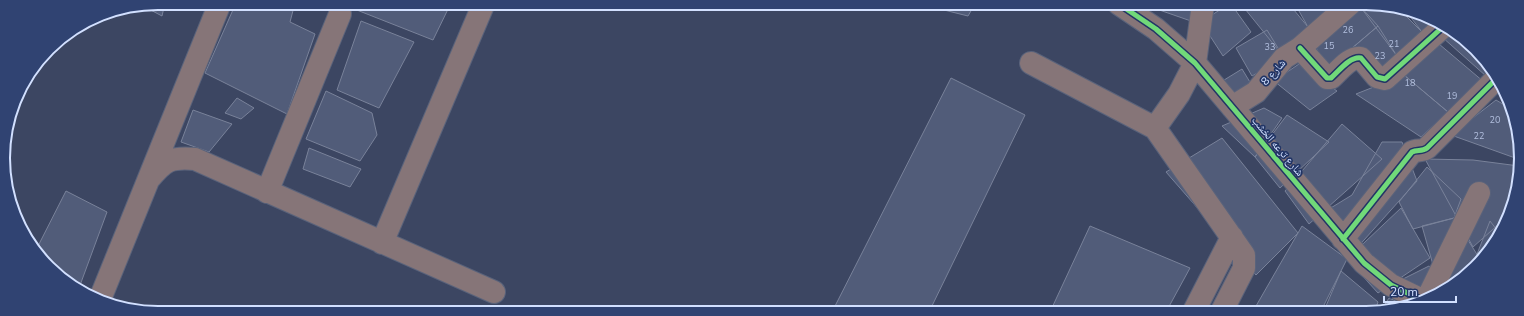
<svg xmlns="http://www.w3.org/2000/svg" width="1524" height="316" font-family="'Nunito Sans','Noto Naskh Arabic',sans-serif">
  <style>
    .building { fill: #515c79; stroke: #79829a }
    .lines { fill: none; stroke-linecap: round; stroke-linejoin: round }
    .minor-casing { stroke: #5a637b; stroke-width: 24 }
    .minor { stroke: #867578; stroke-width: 22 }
    .cycleway-casing { stroke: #223566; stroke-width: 8 }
    .cycleway { stroke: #71d979; stroke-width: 5 }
    .labels { text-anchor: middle; stroke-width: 3.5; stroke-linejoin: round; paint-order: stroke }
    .number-label { font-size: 9px; fill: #b2bfde }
    .street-label { font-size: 11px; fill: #d2e0ff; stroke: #223566 }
    .rim { fill: none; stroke: #d2e0ff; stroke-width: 2 }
  </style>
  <rect width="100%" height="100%" fill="#3c4662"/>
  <path class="building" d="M158,3H165L162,16L143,6Z
    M236,3H295L290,22L315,34L287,114L205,73Z
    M339,3H451L433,40Z
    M930,4H975L968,16L928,6Z
    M1142,4H1194L1191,21Z
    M1229,4H1231L1251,32L1223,56L1201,22Z
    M1241,4H1289L1308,27L1279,51Z
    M1295,4H1336L1308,27Z
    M1386,4L1398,8L1422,32L1397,56L1359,5Z
    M1359,5L1378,26L1329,68L1310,39Z
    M1406,11L1434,21L1422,32Z
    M361,21L414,42L379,108L337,90Z
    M1378,26L1397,56L1374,84L1345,54Z
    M1267,30L1284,58L1252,76L1236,48Z
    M1451,30L1489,63L1492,70L1486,76L1442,37Z
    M1439,44L1484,82L1448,112L1404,75Z
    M1299,64L1337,91L1310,110L1274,81Z
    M1242,69L1256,92L1230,108L1216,85Z
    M1404,75L1448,112L1421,137L1356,94Z
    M951,78L1025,115L929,312H832Z
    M326,91L372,113L377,135L360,161L306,139Z
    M237,98L254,108L241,119L225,113Z
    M1496,100L1511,109L1516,118L1518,159L1451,135Z
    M1264,108L1282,118L1255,157L1222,126Z
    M193,110L232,124L209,152L181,142Z
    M1287,115L1329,142L1280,188L1255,157Z
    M1342,124L1382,159L1309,224L1285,191Z
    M1222,138L1298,233L1256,275L1166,172Z
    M1382,142H1402L1417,181L1347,259L1316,217L1352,195Z
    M309,148L361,169L350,187L303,169Z
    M1425,159L1473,160L1519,166L1520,178L1509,215L1473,247Z
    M1427,167L1461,199L1454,218L1413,229L1399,202Z
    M66,191L107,212L79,288L71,285L41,260L36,250Z
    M1401,208L1430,258L1378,293L1347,259Z
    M1454,218L1478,256L1474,269L1452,284L1437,279L1422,226Z
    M1490,221L1500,234L1475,268L1470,272Z
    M1090,226L1190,268L1166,312H1050Z
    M1302,226L1347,259L1320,313H1252Z
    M1429,266L1453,284L1434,297L1391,285Z
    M1341,271L1378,302L1374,313H1323Z
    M1389,298L1405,305L1380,312Z"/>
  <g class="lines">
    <defs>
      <path id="minor" d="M1119,4L1156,29L1195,63L1364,263L1391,285L1422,300
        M1300,48L1327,78H1331C1339,71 1350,56 1361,58L1377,77L1385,79L1445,25
        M1031,63L1155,128L1244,255V268L1221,313
        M1232,107L1256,92L1284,58L1300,48L1350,4
        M1155,128L1179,94L1195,63L1203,4
        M149,179C165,160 170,157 195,159L494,292
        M267,192L340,14
        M1343,239L1412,152C1417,149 1422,152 1427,148L1496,79
        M382,243L484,3
        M100,299L220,3
        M1427,299L1479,193
        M1193,313L1232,237"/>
    </defs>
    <use href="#minor" class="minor-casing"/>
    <use href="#minor" class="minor"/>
    <defs>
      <path id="cycleway" d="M1119,4L1156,29L1195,63L1364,263L1391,285L1422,300
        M1300,48L1327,78H1331C1339,71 1350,56 1361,58L1377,77L1385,79L1445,25
        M1343,239L1412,152C1417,149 1422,152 1427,148L1496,79"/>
    </defs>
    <use href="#cycleway" class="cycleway-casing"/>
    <use href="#cycleway" class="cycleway"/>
  </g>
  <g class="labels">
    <g class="number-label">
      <text x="1348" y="33">26</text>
      <text x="1394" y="47">21</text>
      <text x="1329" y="49">15</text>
      <text x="1270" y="50">33</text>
      <text x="1380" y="59">23</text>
      <text x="1410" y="86">18</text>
      <text x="1452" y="99">19</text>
      <text x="1495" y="123">20</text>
      <text x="1479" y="139">22</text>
    </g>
    <g class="street-label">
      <text transform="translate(1273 72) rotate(-48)" y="4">شارع 8</text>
      <text transform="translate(1278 146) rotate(50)" y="4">شارع ترعه الخشب</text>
    </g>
  </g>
  <path d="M0 0H1524V316H0ZM158 10H1366A148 148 0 0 1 1514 158V158A148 148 0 0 1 1366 306H158A148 148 0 0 1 10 158V158A148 148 0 0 1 158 10Z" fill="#304372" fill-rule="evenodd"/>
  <path class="rim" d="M158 10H1366A148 148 0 0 1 1514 158V158A148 148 0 0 1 1366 306H158A148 148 0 0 1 10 158V158A148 148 0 0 1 158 10Z"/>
  <path d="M1384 296v6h72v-6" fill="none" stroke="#d2e0ff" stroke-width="2"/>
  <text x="1390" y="296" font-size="12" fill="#d2e0ff" stroke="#223566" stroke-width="3" paint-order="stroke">20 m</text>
</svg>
